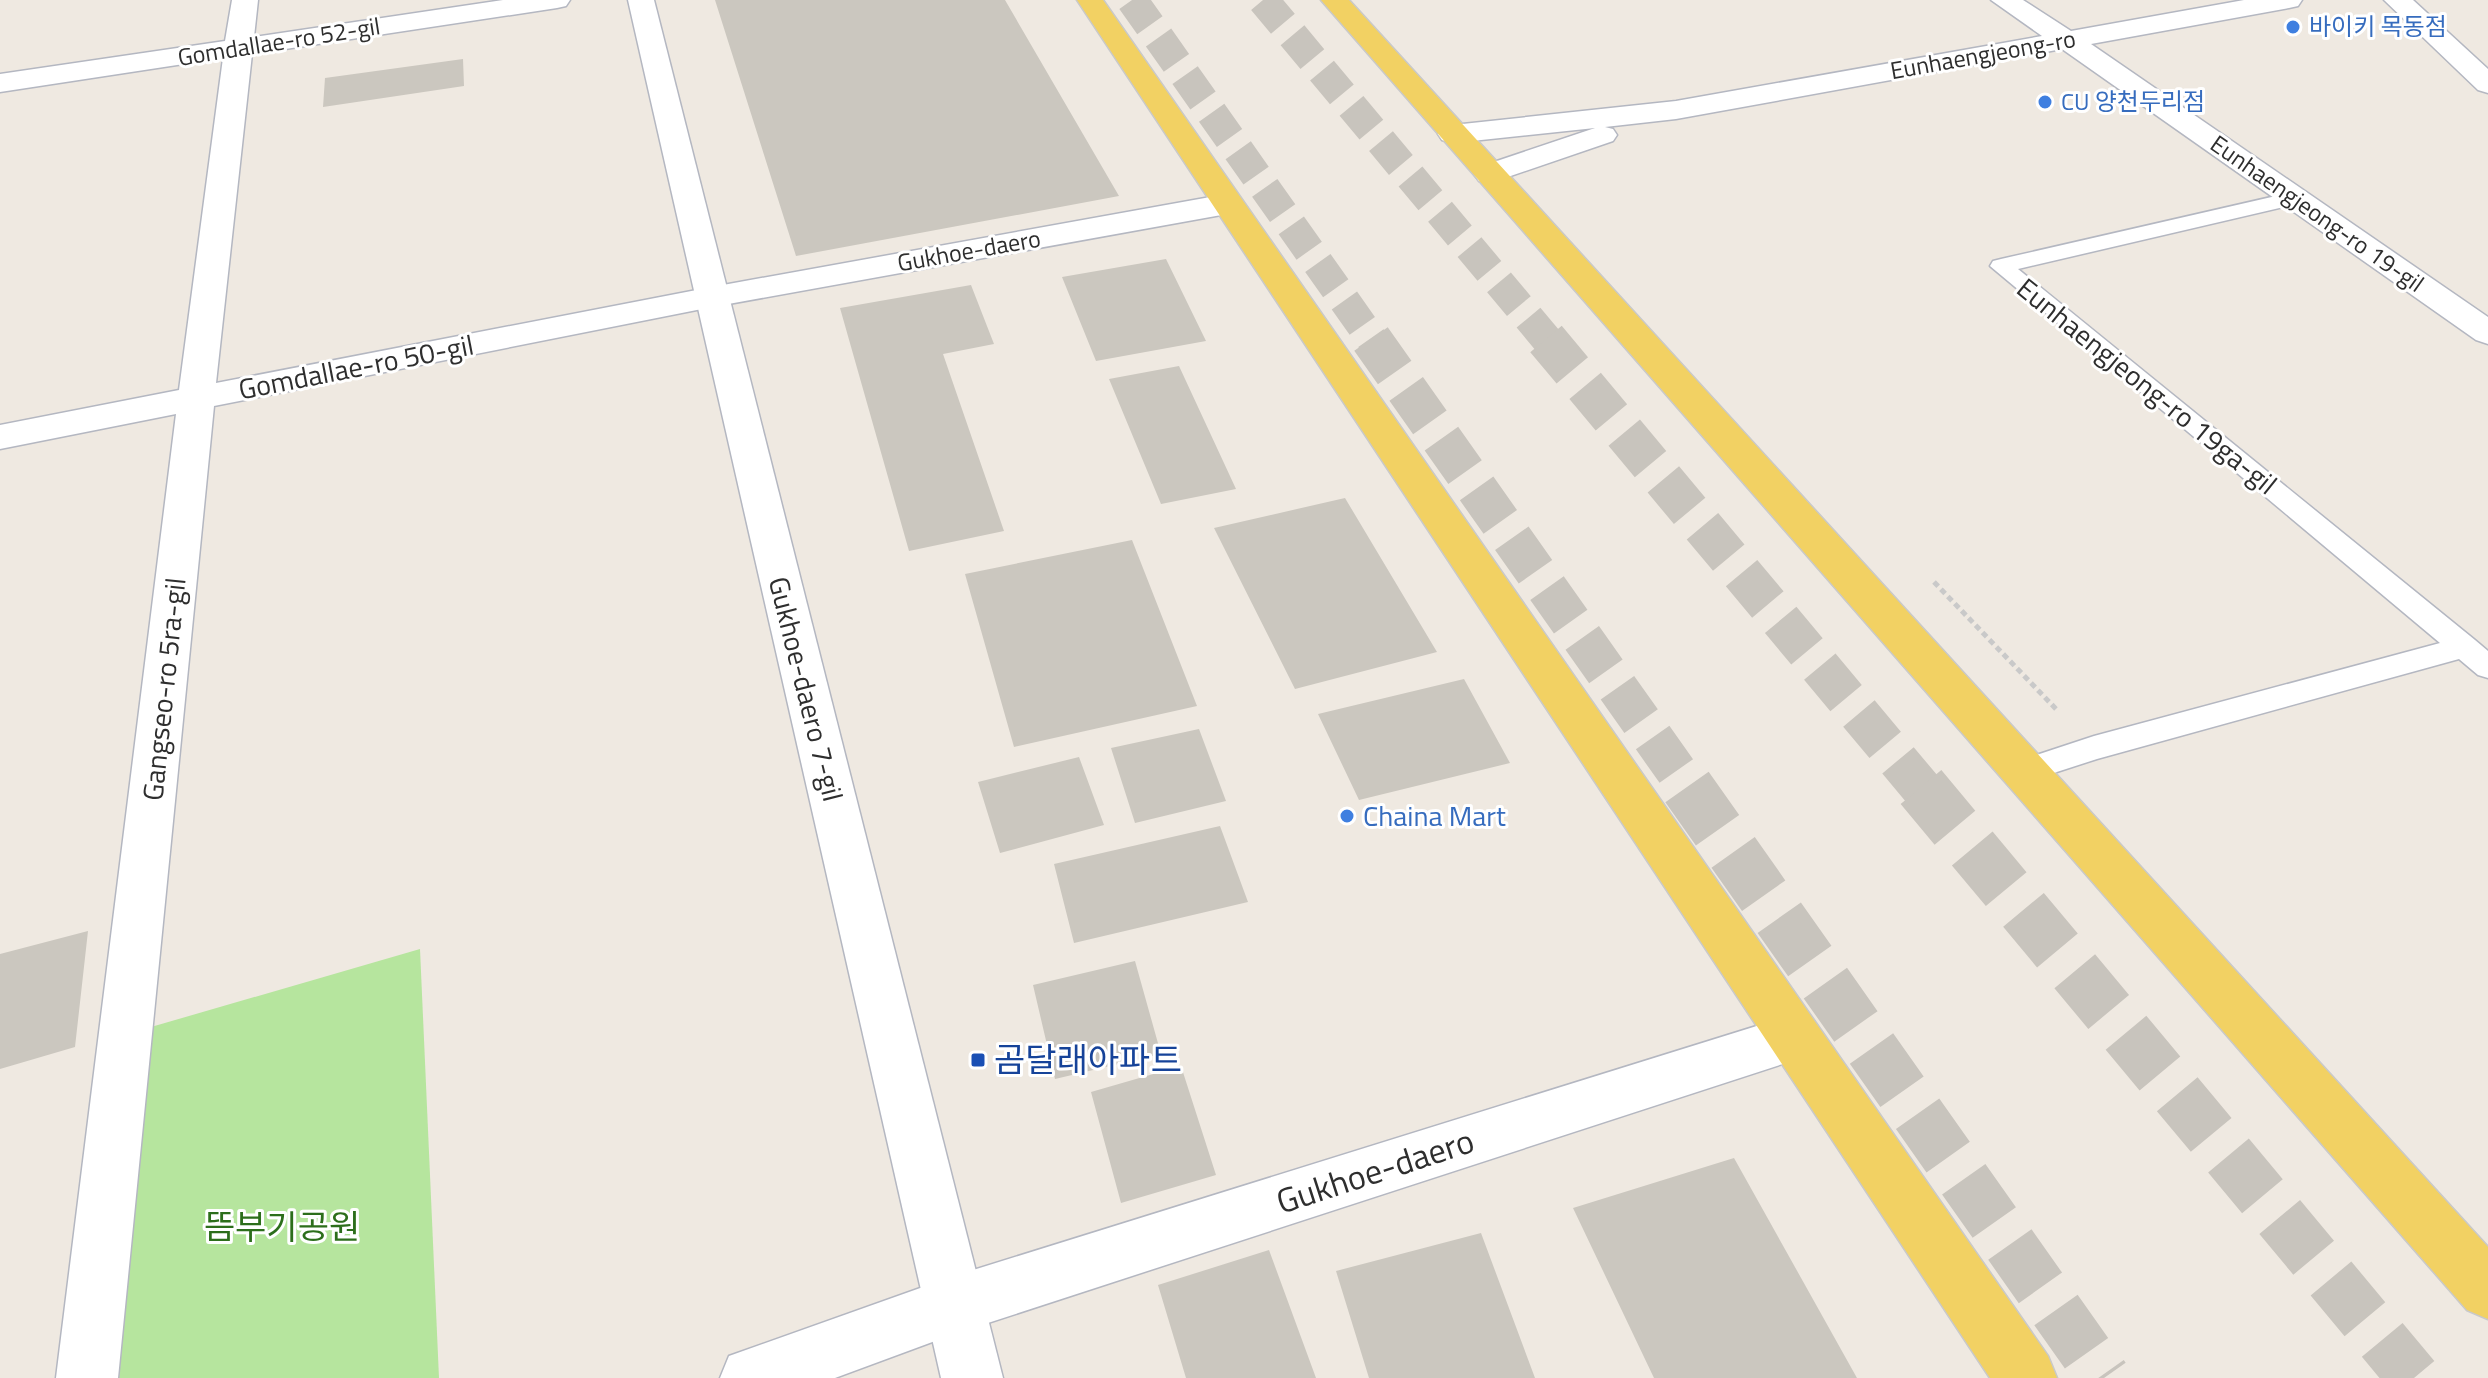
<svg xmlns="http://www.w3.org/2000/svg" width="2488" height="1378" font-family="'Titillium Web','Noto Sans KR',sans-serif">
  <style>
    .green { fill: #b6e59e }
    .building { fill: #cbc7bf }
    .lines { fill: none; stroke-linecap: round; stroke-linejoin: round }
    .highway-tunnel-far2 { stroke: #c8c4bd; stroke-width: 31; stroke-dasharray: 31 15; stroke-linecap: butt }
    .highway-tunnel-far1 { stroke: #c8c4bd; stroke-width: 41; stroke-dasharray: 41 20; stroke-linecap: butt }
    .highway-tunnel { stroke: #c8c4bd; stroke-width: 53; stroke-dasharray: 53 27; stroke-linecap: butt }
    .lane-casing { stroke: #b4b7c1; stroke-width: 3 }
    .street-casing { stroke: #b4b7c1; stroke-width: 3 }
    .secondary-casing { stroke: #b4b7c1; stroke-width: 3 }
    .primary-casing { stroke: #c9c9c9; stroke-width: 3 }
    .path { stroke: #c9c9c9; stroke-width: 5; stroke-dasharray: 6 4; stroke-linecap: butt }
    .lane { fill: #fff; fill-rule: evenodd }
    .street { fill: #fff; fill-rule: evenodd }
    .secondary { fill: #fff; fill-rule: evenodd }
    .primary { fill: #f2d163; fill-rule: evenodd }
    .shop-dot { fill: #3f7fe0; stroke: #fff; stroke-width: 3 }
    .transit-dot { fill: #1a4fb4; stroke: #fff; stroke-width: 3 }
    .labels { text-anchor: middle; stroke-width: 6; stroke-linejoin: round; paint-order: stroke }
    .far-shop-label { font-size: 24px; fill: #366cbe; stroke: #fff; text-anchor: start }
    .far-street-label { font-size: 24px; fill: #2e2e2e; stroke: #fff }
    .street-label { font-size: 28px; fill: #2e2e2e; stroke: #fff }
    .shop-label { font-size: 28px; fill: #366cbe; stroke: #fff; text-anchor: start }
    .near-transit-label { font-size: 34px; fill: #164399; stroke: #fff; text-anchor: start }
    .near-street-label { font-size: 34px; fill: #2e2e2e; stroke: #fff }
    .near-park-label { font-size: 34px; fill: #2c6e1b; stroke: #fff }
  </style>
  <rect width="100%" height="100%" fill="#efe9e1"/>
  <path class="green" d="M420,949L439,1378H119L151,1027Z"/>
  <path class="building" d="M715,0H1005L1119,196L796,256Z
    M463,59L464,86L323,107L325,78Z
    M1166,259L1206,341L1096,361L1062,277Z
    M971,285L994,344L943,354L1004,531L909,551L840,308Z
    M1179,366L1236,489L1161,504L1109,379Z
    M1345,498L1437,652L1295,689L1214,528Z
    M1132,540L1197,706L1014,747L965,574Z
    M1464,679L1510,763L1359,800L1318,714Z
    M1199,729L1226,801L1135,823L1111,748Z
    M1079,757L1104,825L1000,853L978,782Z
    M1220,826L1248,902L1074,943L1054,864Z
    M88,931L75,1047L0,1069V954Z
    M1135,961L1161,1054L1055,1079L1033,985Z
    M1181,1066L1216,1175L1121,1203L1091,1092Z
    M1734,1158L1857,1378H1654L1573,1208Z
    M1481,1233L1535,1378H1369L1336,1271Z
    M1269,1250L1316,1378H1186L1158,1285Z"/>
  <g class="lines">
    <path class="highway-tunnel-far2" d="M1132,0L1373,341
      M1263,0L1548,341"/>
    <path class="highway-tunnel-far1" d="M1371,339L1689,789
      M1546,339L1922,789"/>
    <path class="highway-tunnel" d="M1687,787L2104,1378
      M1921,787L2414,1378"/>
    <defs>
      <path id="lane" d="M2293,192L2301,193L2304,198L2301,203L2018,269L2475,640L2488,651V678L2478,675L2459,659L2097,759L2026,782L2015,778L2010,770L2015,762L2094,736L2440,643L1990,266L1993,261L2001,259Z"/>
      <path id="street" d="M232,0H258L254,37L503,0H570L566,6L557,8L252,54L216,383L712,287L1227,194L1238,197L1243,204L1238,211L1227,214L712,307L214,406L118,1378H56L176,414L0,449V425L179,390L223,58L0,92V74L225,41Z
        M1991,0H2023L2071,31L2244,0H2302L2298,6L2289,8L2091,44L2488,317V344L2476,340L2062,49L1676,119L1605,127L1613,129L1617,135L1613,141L1490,183L1479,181L1474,174L1479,167L1595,128L1453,143L1442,140L1438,134L1442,128L1453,125L1676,101L2042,36Z
        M2384,0H2413L2488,69V93L2478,90Z
        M1795,1014L1814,1021L1821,1037L1814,1053L1795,1060L954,1334L835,1378H720L729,1356L954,1276Z"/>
      <path id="secondary" d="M628,0H654L1003,1378H941Z"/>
      <path id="primary" d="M1077,0H1103L2048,1356L2057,1378H1990Z
        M1321,0H1349L2488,1247V1319L2467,1310Z"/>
    </defs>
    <use href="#lane" class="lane-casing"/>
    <use href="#street" class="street-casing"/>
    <use href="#secondary" class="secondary-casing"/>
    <use href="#primary" class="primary-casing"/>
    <path class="path" d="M1934,582L2057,710"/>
    <use href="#lane" class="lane"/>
    <use href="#street" class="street"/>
    <use href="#secondary" class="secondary"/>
    <use href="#primary" class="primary"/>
  </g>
  <g class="shop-dot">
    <circle cx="2293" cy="27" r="8"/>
    <circle cx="2045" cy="102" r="8"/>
    <circle cx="1347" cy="816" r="8"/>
  </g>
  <rect class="transit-dot" x="970" y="1052" width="16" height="16" rx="4"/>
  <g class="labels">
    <g class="far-shop-label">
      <text x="2309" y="35">바이키 목동점</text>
      <text x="2061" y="110">CU 양천두리점</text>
    </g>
    <g class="far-street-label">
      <text transform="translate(279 42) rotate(-9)" y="8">Gomdallae-ro 52-gil</text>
      <text transform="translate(1983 55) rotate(-10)" y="8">Eunhaengjeong-ro</text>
      <text transform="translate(2317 214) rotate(35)" y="8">Eunhaengjeong-ro 19-gil</text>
      <text transform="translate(969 251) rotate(-10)" y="8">Gukhoe-daero</text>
    </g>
    <g class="street-label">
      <text transform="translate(356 367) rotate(-11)" y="10">Gomdallae-ro 50-gil</text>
      <text transform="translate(2147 386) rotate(39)" y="10">Eunhaengjeong-ro 19ga-gil</text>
      <text transform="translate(164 689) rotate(-84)" y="10">Gangseo-ro 5ra-gil</text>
      <text transform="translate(806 689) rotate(76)" y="10">Gukhoe-daero 7-gil</text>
    </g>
    <g class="shop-label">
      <text x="1363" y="826">Chaina Mart</text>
    </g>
    <g class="near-transit-label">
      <text x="994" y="1072">곰달래아파트</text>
    </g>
    <g class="near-street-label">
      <text transform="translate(1375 1171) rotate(-18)" y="12">Gukhoe-daero</text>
    </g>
    <g class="near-park-label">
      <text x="282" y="1239">뜸부기공원</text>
    </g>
  </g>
</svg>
